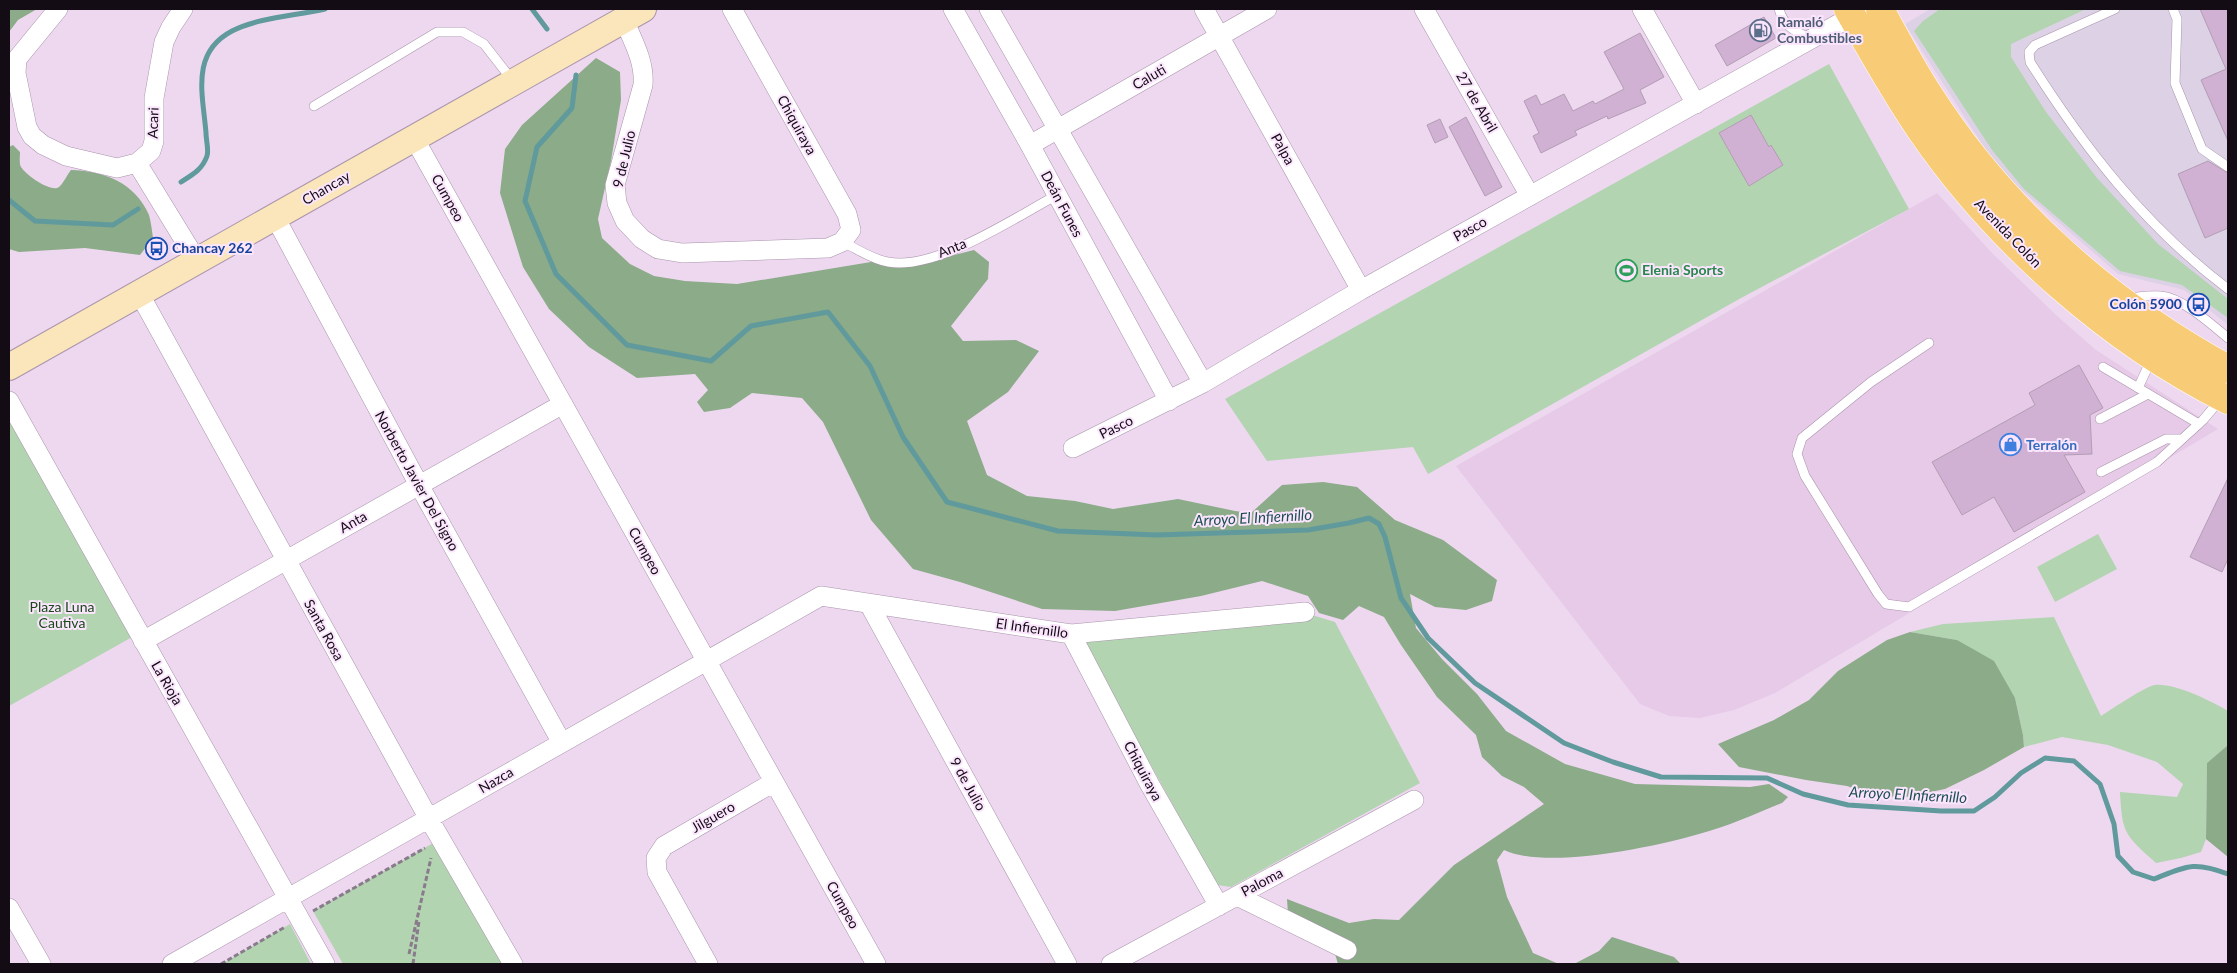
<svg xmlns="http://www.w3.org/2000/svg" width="2237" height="973" font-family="Lato,sans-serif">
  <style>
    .commercial { fill: #ddd1e5 }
    .built { fill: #e6cae8 }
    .green { fill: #b2d4b1 }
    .forest { fill: #8bab89 }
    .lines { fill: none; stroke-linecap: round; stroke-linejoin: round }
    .stream { stroke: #609a9c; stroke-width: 5 }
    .building { fill: #d0b0d3; stroke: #b39db4 }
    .service-casing { stroke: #a994ab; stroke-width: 10 }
    .minor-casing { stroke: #a994ab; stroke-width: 20 }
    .secondary-casing { stroke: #a994ab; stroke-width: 28 }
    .primary-casing { stroke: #fff; stroke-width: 29 }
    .path { stroke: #8a7b8c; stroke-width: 3; stroke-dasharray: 5 2.5; stroke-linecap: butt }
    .service { stroke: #fff; stroke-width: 9 }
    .minor { stroke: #fff; stroke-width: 19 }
    .secondary { stroke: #fbe5bb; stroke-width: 26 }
    .primary { stroke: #f8cb77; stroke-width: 28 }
    .labels { text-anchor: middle; stroke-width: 4; stroke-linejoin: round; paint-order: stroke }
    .service-label { font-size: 14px; font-weight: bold; fill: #4e5e75; stroke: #fbe5fd; text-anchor: start }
    .street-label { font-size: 14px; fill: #130c14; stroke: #fbe5fd }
    .transit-label { font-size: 14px; font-weight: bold; fill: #164399; stroke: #fbe5fd; text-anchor: start }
    .leisure-label { font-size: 14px; font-weight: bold; fill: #27864d; stroke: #fbe5fd; text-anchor: start }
    .shop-label { font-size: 14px; font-weight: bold; fill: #366cbe; stroke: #fbe5fd; text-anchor: start }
    .park-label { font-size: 14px; fill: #174719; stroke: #fbe5fd }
    .water-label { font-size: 15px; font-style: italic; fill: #1b4f51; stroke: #fbe5fd }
  </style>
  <rect width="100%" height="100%" fill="#eed8f0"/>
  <path class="commercial" d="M1930,9H2228V325L2184,290L2118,274L2018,187L1989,155L1905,24Z"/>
  <path class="built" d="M1937,193L1991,252L2056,315L2096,350L2218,429L1775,693L1734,710L1700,718L1669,716L1640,704L1456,466Z"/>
  <path class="green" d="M1940,9H2086L2011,44V57L2046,112L2097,178L2158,244L2228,299V318L2182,285L2120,271L2024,189L1992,150L1914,31L1923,21Z
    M1829,64L1909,209L1741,298L1428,474L1413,447L1267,461L1225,399Z
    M9,412L134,636L9,706Z
    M2098,534L2117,569L2055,602L2037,567Z
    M1312,615L1335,622L1420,783L1231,887L1217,885L1098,669L1085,645L1086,641Z
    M2054,617L2101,716C2112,709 2144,687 2155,685C2175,683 2211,701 2228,711V745L2207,763L2206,839L2201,852L2181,858L2156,863C2125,835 2122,834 2120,792L2177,797L2183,784L2157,762L2108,745L2062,737L2024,747L2023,735L2015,698L1957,640L1910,632L1943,624Z
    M435,842L504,964H343L313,911Z
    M290,924L311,964H221L225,962Z"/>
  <path class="forest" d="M9,9H37L18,20L9,32Z
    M596,58L620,72L621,100L611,161L598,219L602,238L630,264L654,276L685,281L737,284L871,262H927L974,250L989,262L988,279L951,326L963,341L1016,340L1039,351L1008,392L967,421L987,475L1027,496L1075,501L1113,509L1178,499L1235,511L1251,513L1282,485L1323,482L1357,487L1395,520L1443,540L1497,580L1492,601L1466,610L1435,607L1410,594L1416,628L1442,659L1477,694L1506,731L1565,764L1635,784L1750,787L1769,784L1788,797L1782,803C1755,814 1727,827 1699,834C1654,847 1546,870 1504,850L1497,860L1507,897L1533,953L1559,964H1338L1333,947L1288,914L1287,899L1349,923L1374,919L1399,920L1454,865L1544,804L1524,787L1502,776L1482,757L1476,735L1437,697L1401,645L1384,617L1359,606L1343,620L1319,613L1308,596L1262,581L1201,596L1115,611L1042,609L960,582L913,569L871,520L823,422L802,398L752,393L730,408L704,412L697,402L708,390L695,374L637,378L589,347L549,309L523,267L500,193L505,149L522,125Z
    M13,145L20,152C20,156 19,164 21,167C26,175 51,193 59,187C63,184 67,175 71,170C103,171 135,182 149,215C151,222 152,231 153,238L140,255L85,248L19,252L9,249V147Z
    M1910,632L1957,640L1994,661L2015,698L2023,735L2024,747L1984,770L1945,789L1906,797L1876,796L1847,786L1806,780L1739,767L1718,744L1774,720L1809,700L1838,671L1887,640Z
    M2228,745V857L2206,839L2207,763Z
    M1612,937L1674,957L1681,964H1574L1599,951Z"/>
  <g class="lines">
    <path class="stream" d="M532,9L547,29
      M576,75L572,108L537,147L525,201L556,274L627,345L711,361L751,326L828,312L870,366L903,437L947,502L1058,531L1157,535L1308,530L1349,523L1369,518L1379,524L1385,537L1401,598L1428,638L1475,683L1564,743L1613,762L1661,777L1767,778L1803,794L1848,805L1941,811H1974L1995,797L2021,773L2045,758L2074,761L2100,784L2114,824L2118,856L2133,872L2154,879C2187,866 2194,861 2228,874
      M181,182C192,175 202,170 207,156C209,150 206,140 206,133C203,95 190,53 232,31C260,17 295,16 325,9
      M9,200L35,221L113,225L138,209"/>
  </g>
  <path class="building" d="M2200,9H2228V141L2201,80L2226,69Z
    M1764,17L1776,38L1727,66L1715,45Z
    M1640,33L1664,77L1640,90L1646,103L1608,119L1607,116L1575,131L1577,135L1541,153L1533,136L1539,133L1524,101L1536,95L1541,105L1564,94L1573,111L1593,101L1595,104L1624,89L1604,52Z
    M1751,115L1769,147L1771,145L1783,165L1749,186L1719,133Z
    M1466,117L1502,187L1485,196L1449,127Z
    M1440,119L1448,137L1435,143L1427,125Z
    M2208,161L2228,173V228L2205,238L2178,174Z
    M2079,365L2103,408L2090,415L2092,454L2064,455L2085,492L2014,532L1994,497L1962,515L1932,462L2035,405L2029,393Z
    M2228,478V559L2222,572L2190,557Z"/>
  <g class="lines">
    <defs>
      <path id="service" d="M1779,9C1783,25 1795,32 1810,38
        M2115,9L2035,45L2029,52L2030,62C2085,149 2145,226 2228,289
        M2173,9L2177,19L2175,83L2202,149L2228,167
        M314,106L437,32H463L484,44L512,80
        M842,242C856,248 873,260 888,262C936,271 1014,218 1057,195
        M2129,298C2139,297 2151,295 2161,296C2183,298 2212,325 2228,338
        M1929,343L1871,382L1802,438L1797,454L1805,476L1878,594L1886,604L1909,607L2157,462L2203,420L2220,400
        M2103,367L2199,424
        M2138,388L2152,358
        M2100,419L2148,394
        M2101,472L2166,439H2182"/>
      <path id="minor" d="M58,9L17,59L16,73L27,127L32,136L43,145L66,156L117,168L137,163L151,151L154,141V98L164,42L171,27L183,9
        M953,9L1030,145L1169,401
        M989,9L1203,383
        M1204,9L1361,290
        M1424,9L1530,196
        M1642,9L1696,104
        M624,20C633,41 645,62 643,85L615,185L617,203L625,221L642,239L658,249L682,253L828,248L842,242L851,230L847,214L732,9
        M414,138L876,964
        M1030,145L1267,9
        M137,163L197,261
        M275,217L419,485L562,743
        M139,293L429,819L513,964
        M9,401L325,964
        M1073,448L1203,383L1361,290L1865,9
        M869,604L1067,964
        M1071,634L1150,785L1219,906
        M143,641L563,404
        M1237,896L1347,950
        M9,908L41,964
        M172,964L821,596L1071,634L1305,612
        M708,964L657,872L656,858L664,846L774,782
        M1111,964L1414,800"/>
      <path id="secondary" d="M9,367L643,9"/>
      <path id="primary" d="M1848,9C1872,51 1895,93 1922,132C1997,241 2110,341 2228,400
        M1880,9C1896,39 1912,69 1931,98C2004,211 2110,305 2228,369"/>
    </defs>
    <use href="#service" class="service-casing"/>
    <use href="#minor" class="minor-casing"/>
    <use href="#secondary" class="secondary-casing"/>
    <use href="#primary" class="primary-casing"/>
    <path class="path" d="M313,911L425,848
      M409,954L431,858
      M221,964L285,927
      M413,964L419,921"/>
    <use href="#service" class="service"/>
    <use href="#minor" class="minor"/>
    <use href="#secondary" class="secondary"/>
    <use href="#primary" class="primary"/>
  </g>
  <defs>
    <symbol id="fuel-ring" viewBox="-11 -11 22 22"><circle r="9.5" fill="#fbe5fd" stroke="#5c6f8a" stroke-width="1.5"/><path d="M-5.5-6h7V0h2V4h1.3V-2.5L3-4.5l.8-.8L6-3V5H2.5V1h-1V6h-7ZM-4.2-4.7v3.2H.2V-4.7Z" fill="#5c6f8a"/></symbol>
    <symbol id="bus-ring" viewBox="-11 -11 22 22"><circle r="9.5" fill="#fbe5fd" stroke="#1a4fb4" stroke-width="1.5"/><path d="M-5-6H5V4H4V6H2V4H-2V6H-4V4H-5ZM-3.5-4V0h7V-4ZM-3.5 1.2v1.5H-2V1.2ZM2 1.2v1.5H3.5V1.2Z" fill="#1a4fb4"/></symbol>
    <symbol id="stadium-ring" viewBox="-11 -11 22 22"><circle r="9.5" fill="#fbe5fd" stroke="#2e9e5b" stroke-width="1.5"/><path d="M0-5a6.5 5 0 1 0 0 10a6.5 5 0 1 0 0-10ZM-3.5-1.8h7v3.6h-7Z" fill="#2e9e5b"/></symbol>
    <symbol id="shop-ring" viewBox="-11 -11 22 22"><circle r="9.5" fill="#fbe5fd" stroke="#3f7fe0" stroke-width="1.5"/><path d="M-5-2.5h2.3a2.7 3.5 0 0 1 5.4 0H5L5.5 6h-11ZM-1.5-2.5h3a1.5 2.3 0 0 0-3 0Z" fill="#3f7fe0"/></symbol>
  </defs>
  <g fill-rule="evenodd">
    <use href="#fuel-ring" x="1748" y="18" width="25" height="25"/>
    <use href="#bus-ring" x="144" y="236" width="25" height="25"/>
    <use href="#stadium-ring" x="1614" y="258" width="25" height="25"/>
    <use href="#bus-ring" x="2186" y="292" width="25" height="25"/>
    <use href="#shop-ring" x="1998" y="432" width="25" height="25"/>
  </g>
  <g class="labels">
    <g class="service-label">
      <text x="1777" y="27">Ramaló<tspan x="1777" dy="16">Combustibles</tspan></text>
    </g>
    <g class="street-label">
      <text transform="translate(1149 77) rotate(-30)" y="5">Caluti</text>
      <text transform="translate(1477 102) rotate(60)" y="5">27 de Abril</text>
      <text transform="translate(153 123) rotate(-88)" y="5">Acari</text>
      <text transform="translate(797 125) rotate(61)" y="5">Chiquiraya</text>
      <text transform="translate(1283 149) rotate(61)" y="5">Palpa</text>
      <text transform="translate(624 159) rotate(-77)" y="5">9 de Julio</text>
      <text transform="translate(326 188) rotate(-30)" y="5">Chancay</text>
      <text transform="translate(448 198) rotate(61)" y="5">Cumpeo</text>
      <text transform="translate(1062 204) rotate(62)" y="5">Deán Funes</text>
      <text transform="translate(1470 229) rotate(-29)" y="5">Pasco</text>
      <text transform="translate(2008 233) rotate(46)" y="5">Avenida Colón</text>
      <text transform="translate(952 248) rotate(-22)" y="5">Anta</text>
      <text transform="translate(1116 427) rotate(-26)" y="5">Pasco</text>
      <text transform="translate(417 481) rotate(61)" y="5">Norberto Javier Del Signo</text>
      <text transform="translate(353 522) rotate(-29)" y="5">Anta</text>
      <text transform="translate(645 551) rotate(61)" y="5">Cumpeo</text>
      <text transform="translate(1032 628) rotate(8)" y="5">El Infiernillo</text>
      <text transform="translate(324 630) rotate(61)" y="5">Santa Rosa</text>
      <text transform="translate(167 683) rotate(60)" y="5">La Rioja</text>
      <text transform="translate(1143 771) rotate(62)" y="5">Chiquiraya</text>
      <text transform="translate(496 780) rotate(-30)" y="5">Nazca</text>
      <text transform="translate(968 784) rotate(61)" y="5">9 de Julio</text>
      <text transform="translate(713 817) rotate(-30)" y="5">Jilguero</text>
      <text transform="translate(1262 882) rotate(-28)" y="5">Paloma</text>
      <text transform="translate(843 905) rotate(61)" y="5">Cumpeo</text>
    </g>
    <g class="transit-label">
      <text x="172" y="253">Chancay 262</text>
      <text x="2182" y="309" text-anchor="end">Colón 5900</text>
    </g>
    <g class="leisure-label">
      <text x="1642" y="275">Elenia Sports</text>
    </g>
    <g class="shop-label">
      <text x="2026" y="450">Terralón</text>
    </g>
    <g class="park-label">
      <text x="62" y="612">Plaza Luna<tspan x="62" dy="16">Cautiva</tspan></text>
    </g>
    <g class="water-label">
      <text transform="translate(1253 518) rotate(-3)" y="5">Arroyo El Infiernillo</text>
      <text transform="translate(1908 795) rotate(3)" y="5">Arroyo El Infiernillo</text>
    </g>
  </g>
  <rect width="2237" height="973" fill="none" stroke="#130c14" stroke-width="20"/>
</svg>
